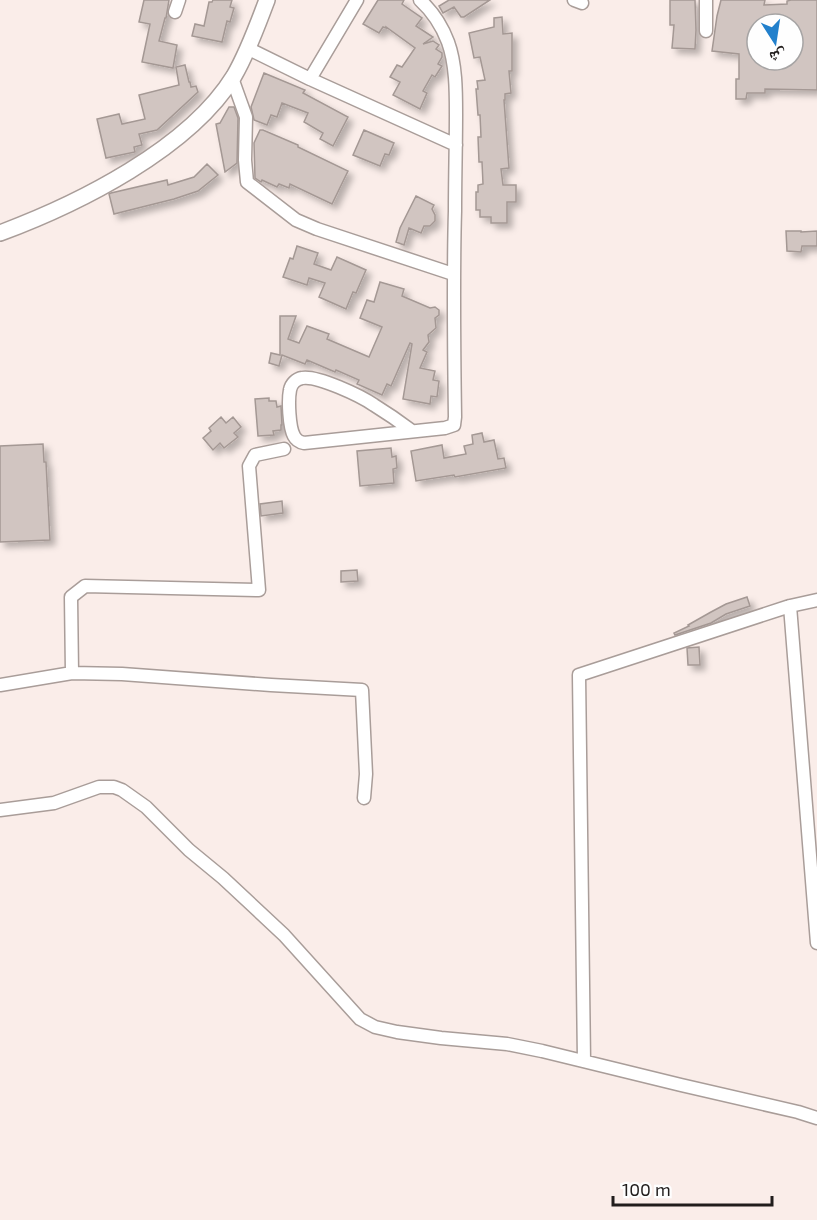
<svg xmlns="http://www.w3.org/2000/svg" width="817" height="1220" font-family="'Exo 2','Noto Naskh Arabic',sans-serif">
  <style>
    .building { fill: #d1c5c1; stroke: #a49894; stroke-width: 1.5; fill-rule: evenodd; filter: url(#shadow) }
    .lines { fill: none; stroke-linecap: round; stroke-linejoin: round }
    .minor-casing { stroke: #a99d99; stroke-width: 15 }
    .major-casing { stroke: #a99d99; stroke-width: 18 }
    .minor { stroke: #fff; stroke-width: 12 }
    .major { stroke: #fff; stroke-width: 15 }
  </style>
  <defs>
    <filter id="shadow"><feDropShadow dx="5" dy="5" stdDeviation="3" flood-color="#0004"/></filter>
  </defs>
  <rect width="100%" height="100%" fill="#faede9"/>
  <path class="building" d="M144,0H169L166,18H165L159,41L177,45L173,68L142,62L150,24L139,22Z
    M213,0H232L230,7L234,8L230,22L227,21L222,42L192,36L195,24L204,26L209,2H212Z
    M378,0H404L402,4L422,18L416,26L433,37L423,44L433,41L439,45L436,49L442,53V57L438,64L442,66L435,77L432,75L423,91L427,93L420,109L393,95L400,82L390,77L397,65L402,67L415,48L386,27V28L383,27L379,33L363,24Z
    M449,0H490L464,17H461L454,7L443,13L439,6Z
    M670,0H695L696,30L695,49L672,48L674,25H670Z
    M721,0H765L764,5L787,4V1L791,0H817V90L765,89V93H747L746,99H736V79H739V54L712,51L717,16ZM757,24H793V60H757Z
    M502,17L503,34L512,33V71H509L511,93L505,94V100H504L509,168L501,169L503,185H516V202H507V223H491V217H480V210H476V192H478V185L483,184L482,162H479L478,137H481L480,115H478L476,89H478L477,81L485,80L480,57L474,58L469,33L494,27V18Z
    M185,65L189,82H190L191,87L196,86L198,92L157,130L139,134L142,145L134,147L135,152L106,158L97,119L119,114L122,124L145,119L139,95L179,85L176,67Z
    M264,73L305,90L303,93L348,117L333,146L320,139L323,133L304,122L308,113L282,103L277,117L271,115L267,125L254,120L251,107Z
    M229,107H234L238,118L237,163L225,172L216,124L220,123Z
    M260,130H263L298,145V147L348,171L332,204L290,184L289,188L279,184L277,187L262,180L261,182L255,178L254,143Z
    M364,130L394,143L389,155L385,154L380,166L353,155Z
    M207,164L218,175L198,191L174,199L114,214L109,194L111,193L167,180L168,185L194,177Z
    M416,196L434,205L432,209L435,215V221L430,226H424L421,233L409,228L404,245L396,242L400,228Z
    M786,231H801V232L817,231V246H802L801,252L787,251Z
    M297,246L318,253L314,264L331,270L337,257L366,270L356,293L353,292L346,309L319,297L325,283L309,278L307,285L283,277L290,258L293,259Z
    M380,282L404,289L402,296L430,308L435,307L439,310V315L435,318L436,328L428,335L429,342L423,350L427,352L420,368L435,371L433,380L439,381L437,397L431,396L430,404L403,399L412,344L410,343L391,386L387,384L382,395L357,384L359,380L336,370L335,372L307,360L305,364L282,355L279,366L269,363L271,353L280,355V316H296L288,339L299,343L307,326L329,334L327,339L369,357L382,327L360,318L367,300L374,302Z
    M269,398V401H276L277,407L281,406L282,425H281V430L273,431L274,435L258,436L255,399Z
    M221,417L226,423L233,417L241,427L234,433L238,437L224,448L220,443L213,450L203,438L211,431L209,428Z
    M482,433L484,442L494,440L498,459L504,458L506,468L455,477L454,475L416,481L411,451L442,445L444,458L466,454L464,446L473,444L472,435Z
    M43,444L44,462H46L50,540L0,542V446Z
    M391,448L392,457L396,456L397,468L393,469L394,483L360,486L357,451Z
    M282,501L283,513L261,516L260,504Z
    M357,570L358,581L341,582V571Z
    M747,597L750,606L726,614L711,623L675,635L674,633L689,626L688,625L711,612L726,604Z
    M699,647L700,665H688L687,648Z"/>
  <g class="lines">
    <defs>
      <path id="minor" d="M574,0L582,3
        M706,0V31
        M175,12L179,0
        M249,49L310,79L456,145
        M232,78L246,117L245,160L247,182L296,220L317,229L453,274
        M310,79L357,0
        M412,431C400,422 387,413 374,405C361,396 317,375 302,378C296,379 291,384 290,390C288,400 289,427 294,436C296,440 299,442 304,443L445,428L454,425L455,417C454,348 453,279 455,211C455,178 456,146 456,114C456,91 456,64 448,42C442,26 432,11 420,0
        M790,606L817,943
        M72,673L71,597L85,586L259,590L249,466L255,455L284,449
        M0,685L72,673L122,674L271,685L362,690L366,774L364,798
        M0,810L54,803L99,787H114L122,790L146,807L189,850L223,878L284,935L360,1019L375,1027L397,1032L441,1038L507,1044L542,1051L681,1085L798,1112L817,1118
        M584,1061L579,675L790,606L817,600"/>
      <path id="major" d="M0,233C78,204 189,149 234,76C248,52 257,26 267,0"/>
    </defs>
    <use href="#minor" class="minor-casing"/>
    <use href="#major" class="major-casing"/>
    <use href="#minor" class="minor"/>
    <use href="#major" class="major"/>
  </g>
  <g transform="translate(775 42) rotate(168)"><circle r="28" fill="#fefefe" stroke="#a6a4a4" stroke-width="1.5"/>
  <path d="M0-4.5L10 22L0 15L-10 22Z" fill="#2280cc"/>
  <text y="-9" font-size="16" font-weight="bold" text-anchor="middle" fill="#211d1c">ش</text>
  </g>
  <path d="M613 1196v9h159v-9" fill="none" stroke="#211d1c" stroke-width="3"/>
  <text x="622" y="1196" font-size="18" fill="#211d1c" stroke="#fefefe" stroke-width="4.5" paint-order="stroke">100 m</text>
</svg>
